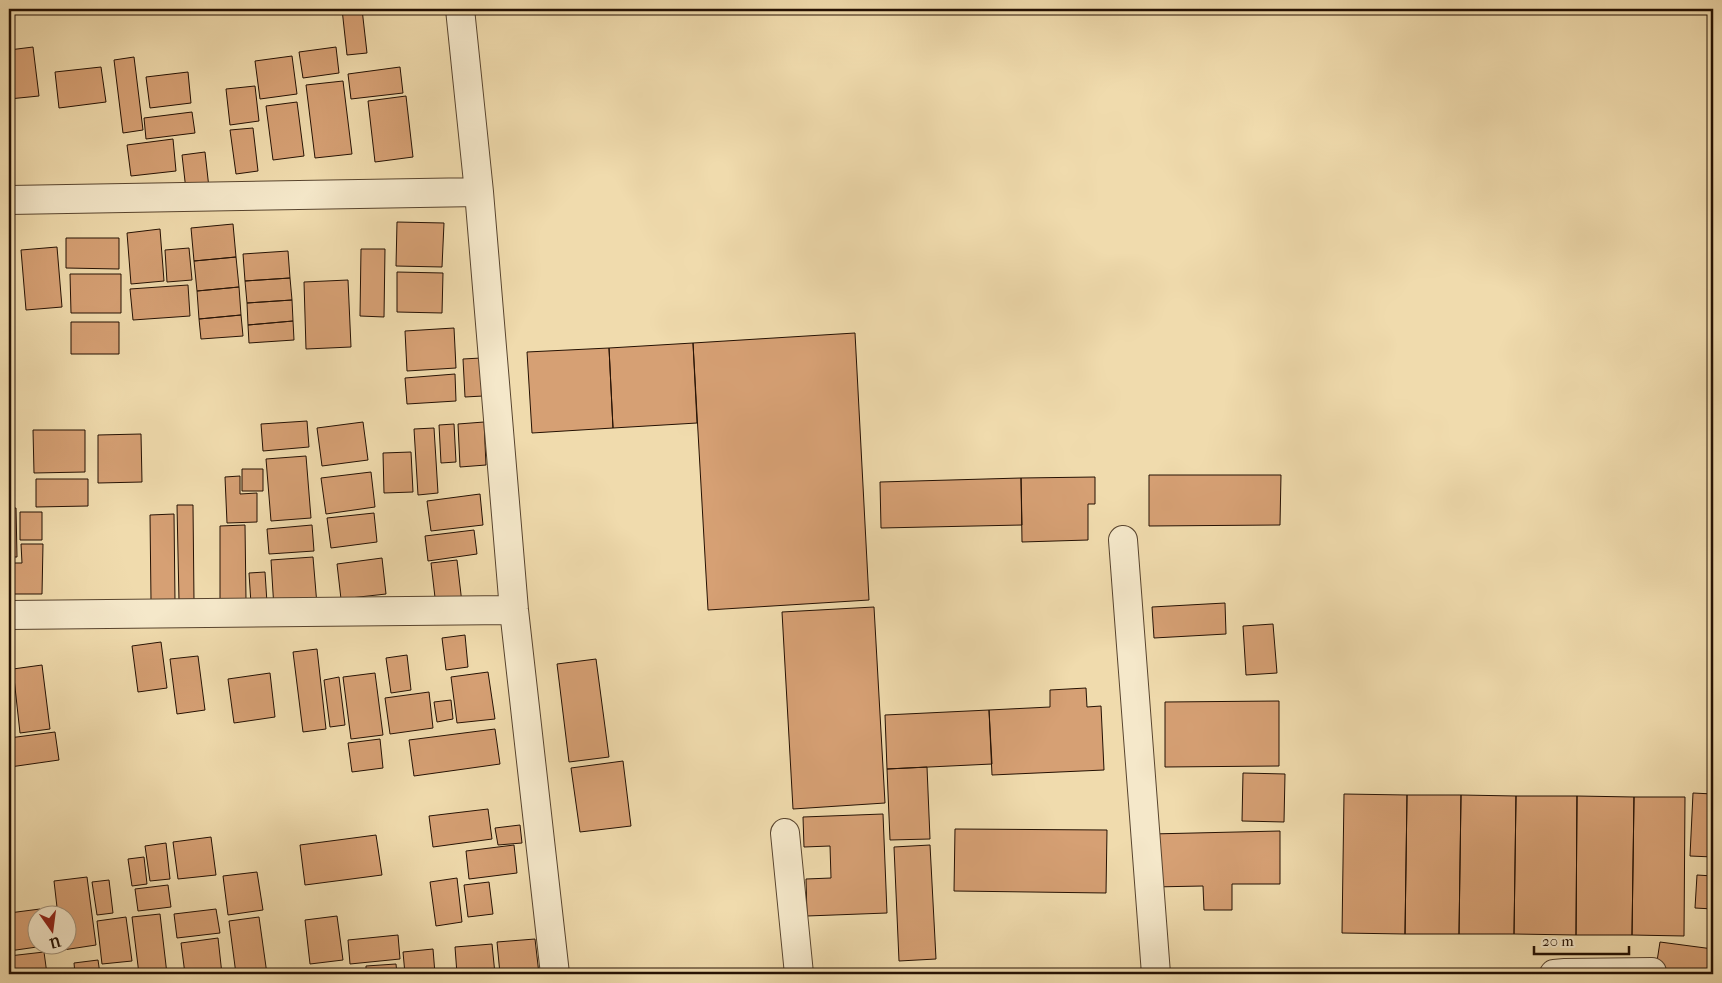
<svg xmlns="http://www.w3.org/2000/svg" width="1722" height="983" font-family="'IM FELL French Canon',serif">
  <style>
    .building { fill: #d6a074; stroke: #251103 }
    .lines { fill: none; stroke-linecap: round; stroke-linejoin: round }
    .minor-casing { stroke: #58442e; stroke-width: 30 }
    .minor { stroke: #f5e8ca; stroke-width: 28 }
  </style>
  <rect width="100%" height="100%" fill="#f0dbad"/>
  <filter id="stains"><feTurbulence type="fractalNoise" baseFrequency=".004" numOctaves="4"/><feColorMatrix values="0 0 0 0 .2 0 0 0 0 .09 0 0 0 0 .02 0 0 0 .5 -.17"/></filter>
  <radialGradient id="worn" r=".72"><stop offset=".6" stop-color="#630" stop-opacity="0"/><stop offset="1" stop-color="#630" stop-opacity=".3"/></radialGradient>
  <path class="building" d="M342,9H362L367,53L347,55Z
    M33,47L39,96L9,99V50Z
    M336,47L339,73L303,78L299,52Z
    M292,56L297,94L260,99L255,61Z
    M134,57L143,130L123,133L114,60Z
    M101,67L106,102L59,108L55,72Z
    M400,67L403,93L351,99L348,74Z
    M188,72L191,103L150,108L146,77Z
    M343,81L352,154L315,158L306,85Z
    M255,86L259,121L230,125L226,89Z
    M406,96L413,157L375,162L368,101Z
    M297,102L304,156L273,160L266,106Z
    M192,112L195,133L146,139L144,118Z
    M253,128L258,171L236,174L230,130Z
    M173,139L176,171L131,176L127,145Z
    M205,152L209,188L186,190L182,155Z
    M397,222L444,223L442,267L396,266Z
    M233,224L236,257L194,261L191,228Z
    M160,229L164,281L131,284L127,233Z
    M66,238H119V269L66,268Z
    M57,247L62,307L26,310L21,250Z
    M189,248L192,280L167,282L165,250Z
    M361,249H385L384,317L360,316Z
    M288,251L290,278L245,281L243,254Z
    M236,257L239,287L197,291L194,261Z
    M397,272L443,273L442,313L397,312Z
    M70,274H121V313H71Z
    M290,278L292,300L247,303L245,281Z
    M348,280L351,347L306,349L304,282Z
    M188,285L190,316L133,320L130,289Z
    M239,287L241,315L199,319L197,291Z
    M292,300L293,321L248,325L247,303Z
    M241,315L243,336L201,339L199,319Z
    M293,321L294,340L249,343L248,325Z
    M71,322H119V354H71Z
    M454,328L456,368L407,371L405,331Z
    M855,333L869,600L708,610L693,343Z
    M693,343L697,423L613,428L609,348Z
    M609,348L613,428L532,433L527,352Z
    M481,358L483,396L465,397L463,359Z
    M455,374L456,401L407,404L405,378Z
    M307,421L309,447L263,451L261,424Z
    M363,422L368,460L322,466L317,428Z
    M484,422L486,465L460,467L458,424Z
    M454,424L456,462L441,463L439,425Z
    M434,428L438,493L418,495L414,429Z
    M33,430H85V472L34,473Z
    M141,434L142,482L98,483V435Z
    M411,452L413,492L384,493L383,453Z
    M306,456L311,518L271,521L266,459Z
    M242,469H263V491H242Z
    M371,472L375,507L326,514L321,478Z
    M1149,475H1281L1280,525L1149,526Z
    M240,476V494L257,493V522L227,523L225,477Z
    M1095,477V504H1088V540L1022,542L1021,478Z
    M1021,478L1022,525L881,528L880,482Z
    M36,479H88V506L36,507Z
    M480,494L483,525L431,531L427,501Z
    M177,505H193L194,601H179Z
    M9,508H16L17,557H9Z
    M20,512H42V540H20Z
    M374,513L377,542L331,548L327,518Z
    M174,514L175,601H151L150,515Z
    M245,525L246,600H220V526Z
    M312,525L314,551L269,554L267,529Z
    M474,530L477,554L428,561L425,536Z
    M21,544H43L42,594H12L13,563H22Z
    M313,557L317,605L274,609L271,560Z
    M382,558L386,594L341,599L337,564Z
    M457,560L462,603L436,606L431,563Z
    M265,572L267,603L251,604L249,573Z
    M1225,603L1226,634L1154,638L1152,607Z
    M874,607L885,803L793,809L782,612Z
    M1273,624L1277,673L1246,675L1243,626Z
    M465,635L468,667L446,670L442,638Z
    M161,642L167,688L138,692L132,646Z
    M317,649L326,729L303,732L293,652Z
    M407,655L411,690L391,693L386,658Z
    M198,656L205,710L177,714L170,659Z
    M596,659L609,757L569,762L557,664Z
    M42,665L50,729L20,733L13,669Z
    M488,672L495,719L457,723L451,677Z
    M270,673L275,717L234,723L228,679Z
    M375,673L383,735L351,739L343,677Z
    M339,677L345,725L330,727L324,680Z
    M1086,688L1087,707L1101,706L1104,770L992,775L989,710L1050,707V690Z
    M429,692L433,728L390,734L385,698Z
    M451,700L453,719L437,722L434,702Z
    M1279,701V766L1165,767V702Z
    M989,710L992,764L887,769L885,715Z
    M495,729L500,764L414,776L409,740Z
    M55,732L59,760L10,767L9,738Z
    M380,739L383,768L352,772L348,743Z
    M623,761L631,826L580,832L571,768Z
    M927,767L930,839L890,840L887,769Z
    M1243,773L1285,774L1284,822L1242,821Z
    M1693,793L1713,794V857L1690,856Z
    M1344,794L1407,795L1405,934L1342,933Z
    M1407,795H1461L1459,934H1405Z
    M1461,795L1516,796L1514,934H1459Z
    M1516,796H1577L1576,935L1514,934Z
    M1577,796L1634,797L1632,935H1576Z
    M1634,797H1685L1684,936L1632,935Z
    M488,809L492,839L433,847L429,816Z
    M883,814L887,913L807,916L806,879L831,878L830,846L804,847L803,817Z
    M520,825L522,843L498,845L495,828Z
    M955,829L1107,830L1106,893L954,891Z
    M1280,831V884H1232V910H1204L1203,886L1152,887L1151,834Z
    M376,835L382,875L305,885L300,845Z
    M211,837L216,875L178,879L173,842Z
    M166,843L170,879L150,881L145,846Z
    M514,845L517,873L469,879L466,851Z
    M930,845L936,959L899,961L894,847Z
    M144,857L147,884L132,886L128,859Z
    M257,872L263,910L228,915L223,876Z
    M1697,875L1713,876V909L1695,908Z
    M87,877L96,945L63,950L62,946H68V916H58L54,881Z
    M457,878L462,922L436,926L430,882Z
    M109,880L113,913L97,915L92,882Z
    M489,882L493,914L468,917L464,885Z
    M168,885L171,907L138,911L135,889Z
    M40,909V916H38V946H44L9,951V913Z
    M216,909L220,933L177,938L174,914Z
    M160,914L167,974H139L132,917Z
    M337,916L343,960L310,964L305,920Z
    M126,917L132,961L102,964L97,921Z
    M259,917L267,974H236L229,921Z
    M398,935L400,959L350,964L348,940Z
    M218,938L222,974H185L181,943Z
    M535,939L539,974H500L497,942Z
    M1660,942L1713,949L1709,974H1655Z
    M492,944L495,974H457L455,947Z
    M433,949L435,974H405L403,952Z
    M44,952L47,974H9V956Z
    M98,960L100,974H75L74,963Z
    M396,964L397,974H366V966Z
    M340,971V974H314V973Z"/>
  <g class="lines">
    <defs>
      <path id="minor" d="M460,9L479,192L514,610L555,974
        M9,200L479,192
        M1123,540L1156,974
        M9,615L514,610
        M785,833L799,974
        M1554,974L1565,973L1652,972"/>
    </defs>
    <use href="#minor" class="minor-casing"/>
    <use href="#minor" class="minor"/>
  </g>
  <rect width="1722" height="983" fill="none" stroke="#f0dbad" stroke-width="30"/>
  <rect x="10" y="10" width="1702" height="963" fill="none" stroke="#251103" stroke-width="2.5"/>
  <rect x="15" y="15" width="1692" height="953" fill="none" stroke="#251103"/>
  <g transform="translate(52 930) rotate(166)"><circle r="24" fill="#f5e8ca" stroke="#a2927a"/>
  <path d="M0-4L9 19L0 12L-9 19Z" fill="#8f2418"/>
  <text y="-8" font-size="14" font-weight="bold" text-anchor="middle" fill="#251103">U</text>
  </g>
  <path d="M1534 946v8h95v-8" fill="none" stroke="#251103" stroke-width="2.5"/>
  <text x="1542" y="946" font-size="15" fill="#251103" stroke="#f5e8ca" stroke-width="4" paint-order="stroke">20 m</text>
  <rect width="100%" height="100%" filter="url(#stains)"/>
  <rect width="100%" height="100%" fill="url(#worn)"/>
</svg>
